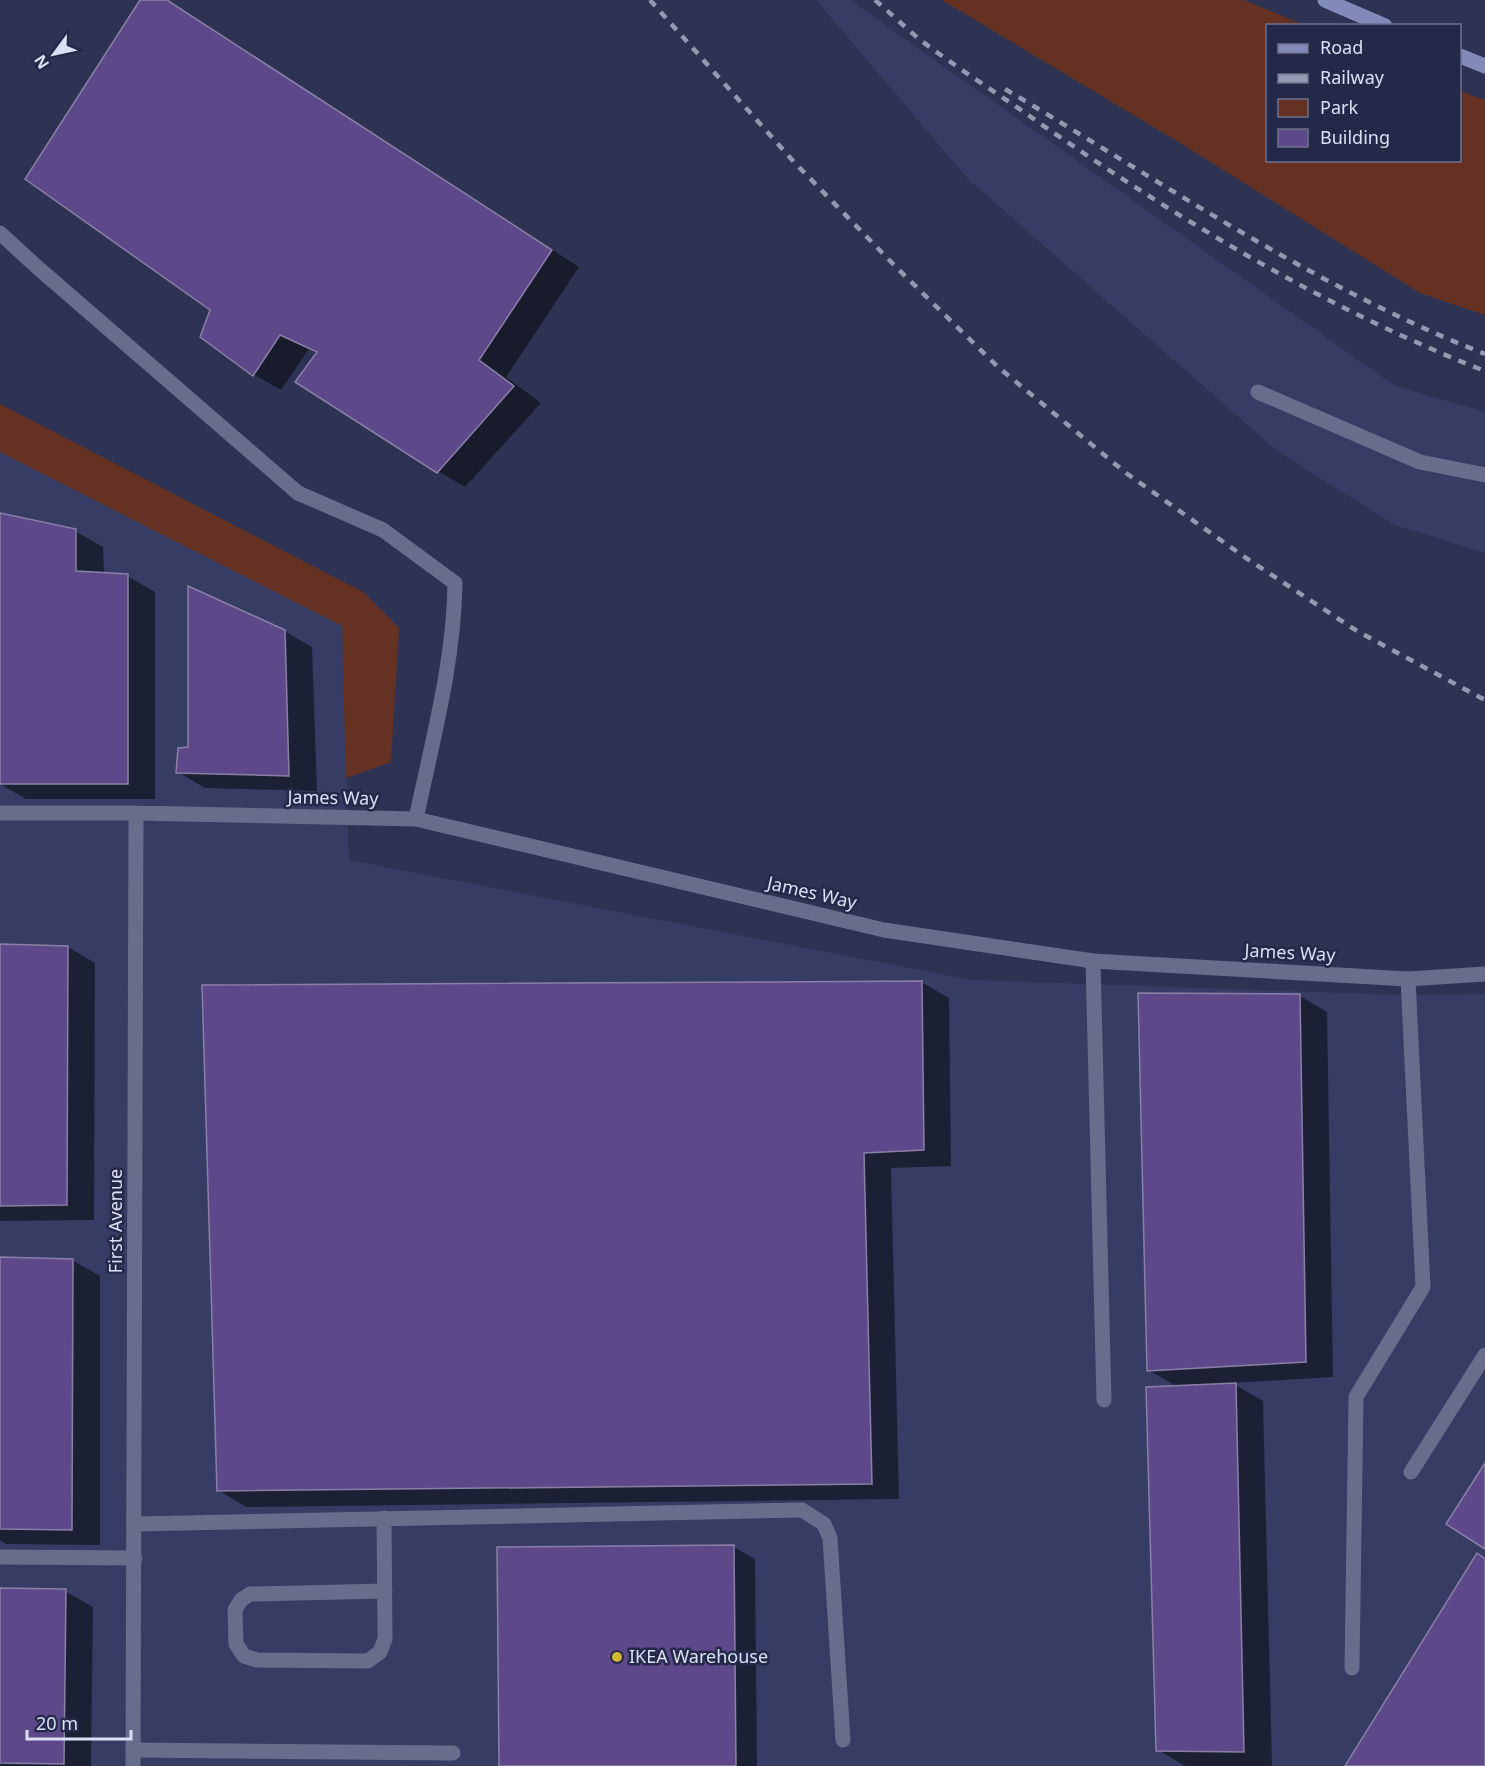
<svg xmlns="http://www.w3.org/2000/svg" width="1485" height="1766" font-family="'Noto Sans',sans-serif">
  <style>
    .built { fill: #363c64 }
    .green { fill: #653123 }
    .shadow { fill: #0007 }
    .building { fill: #5d498a; stroke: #8a80a7; stroke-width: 1.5 }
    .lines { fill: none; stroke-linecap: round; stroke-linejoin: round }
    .lane { stroke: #676d8b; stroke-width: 15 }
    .street { stroke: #676d8b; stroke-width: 15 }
    .secondary { stroke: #828aba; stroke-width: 15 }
    .rail { stroke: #9499b2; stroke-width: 4.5; stroke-dasharray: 8 8; stroke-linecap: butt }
    .poi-dot { fill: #d3b635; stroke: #252949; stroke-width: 2 }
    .labels { text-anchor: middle; stroke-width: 5; stroke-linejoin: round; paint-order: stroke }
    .street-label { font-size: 18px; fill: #dbe0f4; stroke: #252949 }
    .poi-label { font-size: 18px; fill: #dbe0f4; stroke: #252949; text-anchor: start }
  </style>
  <rect width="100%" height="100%" fill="#2e3354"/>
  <path class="built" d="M816,0H850L1395,386L1485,412V553L1395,525L1277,451L968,179Z
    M0,452L342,626L349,860L972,980L1397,995L1485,994V1766H0Z"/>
  <path class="green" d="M942,0H1244L1304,25L1268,26V160H1460V91L1485,100V315L1420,293L1180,143Z
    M0,404L363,592L399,628L391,762L346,778L342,626L0,452Z"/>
  <path class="shadow" d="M142,0H166L176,6L579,267L506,377L541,403L465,487L438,471L317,354L309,349L281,390L253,374L212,309Z
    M0,515L75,531L103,547L104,574L127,576L155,592V799H26L0,784Z
    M284,631L312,647L317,791L205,788L178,772L189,748Z
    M0,946L68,947L95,963L94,1220L0,1221Z
    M921,982L949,998L951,1166L891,1168L899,1499L246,1507L218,1490Z
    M1300,996L1327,1012L1333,1377L1232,1383L1263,1401L1272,1766H1185L1158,1750L1178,1387L1148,1370Z
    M0,1258L72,1260L100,1276V1545L6,1544L0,1540Z
    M734,1547L755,1559L757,1766H500Z
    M0,1590L65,1591L93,1607L91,1766H0Z"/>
  <path class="building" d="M140,0H167L552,250L479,360L514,386L437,473L295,382L317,352L280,335L253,376L200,337L210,310L25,179Z
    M0,513L76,529V571L128,574V784H0Z
    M188,586L285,630L289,776L176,773L178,748L188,747Z
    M0,944L68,946L67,1205L0,1206Z
    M922,981L924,1150L864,1153L872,1484L217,1491L202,985Z
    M1138,993L1300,994L1306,1362L1147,1371Z
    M0,1257L73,1259L72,1530L0,1529Z
    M1236,1383L1244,1752L1156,1751L1146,1387Z
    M1485,1463V1549L1446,1524Z
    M734,1545L736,1766H499L497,1547Z
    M1477,1553L1485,1559V1766H1345Z
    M0,1588L66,1589L64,1764L0,1763Z"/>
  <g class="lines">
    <path class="lane" d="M0,233L37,267L298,493L383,530L455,583C454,663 432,742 416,819
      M1258,392L1420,462L1485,475
      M1093,961L1104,1400
      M1411,1472L1485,1355
      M384,1518L385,1639L380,1652L368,1661L257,1660L244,1656L236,1644L235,1610L241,1600L250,1594L385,1591
      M135,1524L802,1510L824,1524L830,1538L843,1740
      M0,1557L135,1558
      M1352,1668L1356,1397L1423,1287L1408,979
      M134,1750L453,1753"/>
    <path class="street" d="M0,813H136L416,819L884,930L1093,961L1408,979L1485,974
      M133,1766L136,813"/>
    <path class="secondary" d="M1325,0L1385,26
      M1460,56L1485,66"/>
    <path class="rail" d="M650,0L794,162L898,269L998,367L1126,473L1246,558L1357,631L1485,700
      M875,0C890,13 904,26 919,39C957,68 999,94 1038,122C1178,219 1326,309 1485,371
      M1005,89C1162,182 1314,287 1485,354"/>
  </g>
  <circle class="poi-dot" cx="617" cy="1657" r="6"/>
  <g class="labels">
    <g class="street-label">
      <text transform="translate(333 798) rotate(1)" y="6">James Way</text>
      <text transform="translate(812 893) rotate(13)" y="6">James Way</text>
      <text transform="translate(1290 953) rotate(3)" y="6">James Way</text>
      <text transform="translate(116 1221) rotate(-90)" y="6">First Avenue</text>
    </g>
    <g class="poi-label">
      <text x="629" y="1663">IKEA Warehouse</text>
    </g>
  </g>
  <rect x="1266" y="24" width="195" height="138" fill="#252949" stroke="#6e728d" stroke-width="1.5"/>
  <rect x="1278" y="44" width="30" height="9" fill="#828aba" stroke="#6e728d" stroke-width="1.5"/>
  <text x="1320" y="54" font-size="18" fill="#dbe0f4">Road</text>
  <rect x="1278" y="74" width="30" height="9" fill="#9499b2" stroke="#6e728d" stroke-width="1.5"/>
  <text x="1320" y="84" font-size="18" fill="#dbe0f4">Railway</text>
  <rect x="1278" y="99" width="30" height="18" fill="#653123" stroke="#6e728d" stroke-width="1.5"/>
  <text x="1320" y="114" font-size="18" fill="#dbe0f4">Park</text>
  <rect x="1278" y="129" width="30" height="18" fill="#5d498a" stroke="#6e728d" stroke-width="1.5"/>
  <text x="1320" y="144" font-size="18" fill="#dbe0f4">Building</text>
  <g transform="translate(54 54) rotate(237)" stroke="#252949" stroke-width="4.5" paint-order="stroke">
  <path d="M0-4.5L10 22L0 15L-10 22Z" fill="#dbe0f4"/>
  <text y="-9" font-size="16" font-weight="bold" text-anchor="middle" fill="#dbe0f4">N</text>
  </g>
  <path d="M27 1730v9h104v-9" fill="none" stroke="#dbe0f4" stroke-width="3"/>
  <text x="36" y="1730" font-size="18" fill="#dbe0f4" stroke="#252949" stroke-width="4.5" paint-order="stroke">20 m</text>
</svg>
